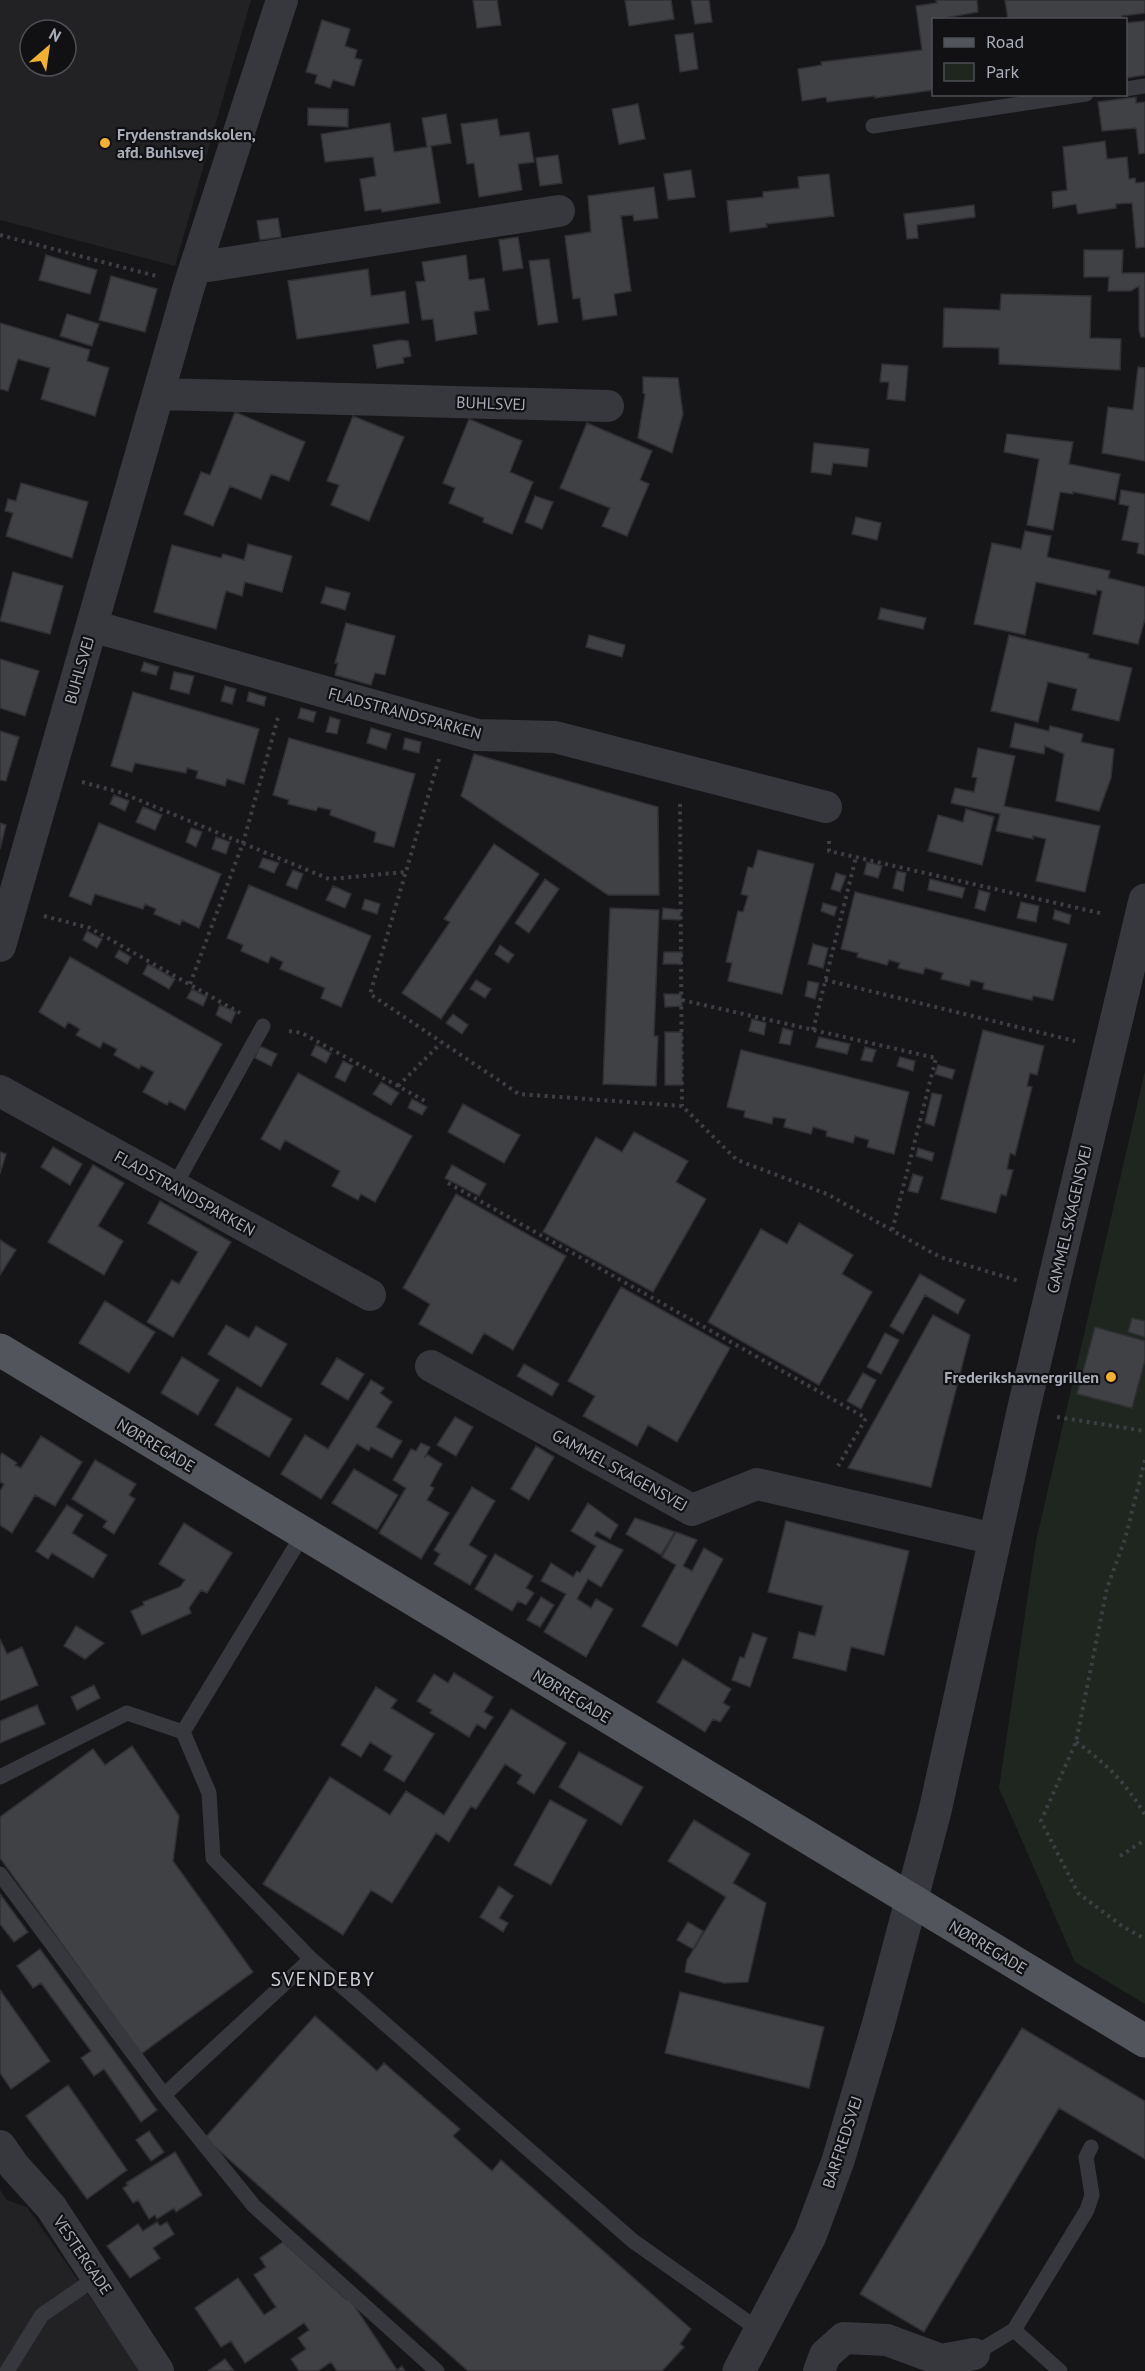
<svg xmlns="http://www.w3.org/2000/svg" width="1145" height="2371" font-family="'PT Sans',sans-serif">
  <style>
    .built { fill: #222225; fill-rule: evenodd }
    .green { fill: #1e261f }
    .building { fill: #404145; stroke: #303034; stroke-width: 1.5 }
    .lines { fill: none; stroke-linecap: round; stroke-linejoin: round }
    .path { stroke: #3d3f44; stroke-width: 4; stroke-dasharray: 3 4.5; stroke-linecap: butt }
    .service { stroke: #37383d; stroke-width: 15 }
    .minor { stroke: #37383d; stroke-width: 32 }
    .tertiary { stroke: #37383d; stroke-width: 33 }
    .primary { stroke: #53555c; stroke-width: 33 }
    .poi-dot { fill: #f2b134; stroke: #111113; stroke-width: 2 }
    .labels { text-anchor: middle; stroke-width: 4.5; stroke-linejoin: round; paint-order: stroke }
    .poi-label { font-size: 16px; font-weight: bold; fill: #a8adb8; stroke: #111113; text-anchor: start }
    .street-label { font-size: 16px; fill: #a8adb8; stroke: #111113 }
    .quarter-label { font-size: 20px; letter-spacing: 1.5px; fill: #c9ccd4; stroke: #111113 }
  </style>
  <rect width="100%" height="100%" fill="#161618"/>
  <path class="built" d="M0,0H251L175,266L0,220ZM30,30H66V66H30Z
    M0,2190L7,2200L27,2207L141,2371H0Z"/>
  <path class="green" d="M1145,1071V2004L1075,1962L999,1788L1036,1541Z"/>
  <path class="building" d="M473,0H497L501,25L477,28Z
    M625,0H671L674,19L629,26Z
    M691,0H709L712,22L695,24Z
    M936,0H977L978,12L934,20V90L875,98V96L827,102L826,97L802,101L798,69L822,65L821,62L922,50L916,6L937,3Z
    M1005,0H1145V13L1122,16V20H1008Z
    M322,20L350,29L345,46L357,50L355,58L362,60L354,86L333,80L330,88L315,83L317,75L306,72Z
    M1145,21V75L1126,78V23Z
    M693,33L698,69L680,72L675,35Z
    M1136,97V103L1145,102V153L1139,154L1136,128L1102,131L1098,102Z
    M638,104L645,139L619,144L612,109Z
    M308,108L348,109V127L308,125Z
    M446,114L451,143L431,146L440,203L382,212L381,209L365,211L360,179L376,176L373,157L325,162L321,134L390,123L394,152L427,147L422,118Z
    M497,119L500,136L529,132L534,162L518,164L522,190L479,197L474,163L467,164L461,124Z
    M1105,141L1107,159L1127,157L1129,179L1135,178L1136,183L1145,182V247L1136,248L1132,203L1116,204V208L1078,214L1076,204L1053,208L1052,192L1067,190L1063,147Z
    M558,155L562,183L540,186L536,158Z
    M691,170L695,197L668,200L664,174Z
    M829,174L834,216L766,224L767,227L730,232L727,201L763,197V192L799,188L798,177Z
    M654,187L658,218L634,221L633,215L621,216L631,291L614,294L617,315L583,320L580,298L573,299L565,236L591,232L588,196Z
    M974,205L975,217L917,225L918,238L907,239L904,214Z
    M278,218L281,237L260,240L257,221Z
    M518,237L523,268L503,271L499,240Z
    M1084,250H1123L1122,273H1145V337H1141L1139,330V286L1131,291H1108L1109,277H1084Z
    M46,255L97,270L90,294L39,280Z
    M466,255L469,280L484,278L489,310L474,312L477,334L436,341L433,319L422,320L416,282L425,281L422,262Z
    M549,259L558,322L538,325L529,261Z
    M368,269L371,296L405,291L409,323L297,339L288,281Z
    M111,276L157,289L145,332L99,320Z
    M1001,294L1091,296L1090,338L1121,339L1120,370L999,364V348L943,347L944,308L1000,310Z
    M67,314L99,324L92,346L60,336Z
    M0,323L90,350L87,361L109,368L95,416L41,399L50,368L18,359L8,391L0,389Z
    M400,340L408,341L411,356L403,358L404,363L377,368L373,345Z
    M882,364L908,366L905,401L887,399L889,382H880Z
    M1138,367L1145,368V461L1102,453L1108,407L1133,410Z
    M643,377L678,378L683,414L672,453L638,438L645,394L643,393Z
    M235,412L305,442L289,481L271,474L261,499L230,486L213,526L184,514L201,472L210,475Z
    M353,416L404,437L369,521L331,505L339,485L327,481Z
    M469,419L522,441L510,472L533,482L512,534L483,522L484,518L449,503L455,488L443,483Z
    M587,423L652,451L640,480L649,484L627,536L602,526L610,508L560,488Z
    M1007,434L1073,442L1069,464L1120,474L1115,500L1073,492V494L1060,492L1053,530L1027,525L1039,459L1004,452Z
    M814,443L869,449L867,467L833,463L831,475L811,472Z
    M21,483L88,502L72,558L6,536L13,513L5,511L8,499L16,501Z
    M1121,490L1145,494V555L1137,553L1139,543L1122,540L1129,506L1119,504Z
    M535,496L553,502L542,529L525,522Z
    M856,517L881,523L877,540L852,534Z
    M1025,531L1051,536L1047,557L1110,571L1108,578L1145,587V619L1138,644L1093,634L1102,591L1097,590L1096,595L1036,582L1025,635L974,624L992,543L1021,549Z
    M248,544L292,556L282,592L245,582L242,596L226,591L216,629L154,612L172,545L221,558L223,554L244,560Z
    M13,572L63,586L50,634L0,621Z
    M326,587L350,593L345,610L321,603Z
    M881,608L926,618L923,629L878,619Z
    M346,623L395,636L385,675L375,673L371,685L335,675L338,663H335Z
    M589,635L625,645L622,657L586,647Z
    M1009,635L1089,654L1088,658L1132,668L1119,721L1072,710L1077,689L1048,682L1038,722L991,711Z
    M0,659L39,671L25,716L0,708Z
    M144,662L159,667L156,675L141,671Z
    M174,672L194,676L189,694L170,689Z
    M225,686L236,689L232,704L221,701Z
    M133,692L259,729L244,784L227,779L225,786L196,778L198,771L187,768L186,773L135,763L132,772L111,766Z
    M249,692L266,697L264,706L247,701Z
    M301,708L316,712L313,722L298,718Z
    M330,717L340,720L337,734L326,732Z
    M1015,723L1049,731L1050,726L1083,734L1081,742L1114,749L1111,778L1099,811L1056,801L1064,754L1045,746L1044,754L1010,747Z
    M371,728L391,734L386,749L367,743Z
    M0,731L19,737L6,781L0,780Z
    M289,738L415,774L394,847L374,842L376,832L330,815L331,810L318,807L316,811L288,804L289,800L273,795Z
    M405,738L421,742L419,753L403,749Z
    M978,748L1015,756L1004,806L1100,826L1085,892L1036,881L1046,839L1033,836V839L996,831L1000,814L951,803L955,788L974,792L977,778L972,777Z
    M474,754L658,807L659,895H608L461,796Z
    M114,795L129,801L125,811L110,804Z
    M143,807L162,815L155,830L136,822Z
    M966,809L994,817L982,865L928,851L938,815L963,822Z
    M0,823L6,825L0,849Z
    M99,823L221,874L199,928L182,920L180,925L154,914L156,909L145,904L143,909L95,894L91,905L69,896Z
    M191,828L202,832L196,847L186,842Z
    M216,837L230,842L226,854L212,849Z
    M494,844L539,874L441,1019L402,993L450,922L444,919Z
    M758,850L814,864L782,994L728,981L732,963L726,962L738,911L743,912L748,896L741,894L748,867L753,868Z
    M263,858L279,863L274,873L259,867Z
    M867,862L882,866L878,878L864,874Z
    M293,870L303,874L297,889L286,885Z
    M897,871L906,873L903,891L893,888Z
    M836,873L846,876L840,892L831,889Z
    M545,879L559,889L529,933L515,923Z
    M930,879L965,888L962,898L928,890Z
    M249,885L371,936L341,1007L321,998L325,988L280,969L283,962L271,956L268,963L241,951L243,945L227,938Z
    M333,886L351,894L345,908L326,900Z
    M979,890L990,893L985,911L975,908Z
    M855,892L1067,944L1053,1000L1033,996L1032,1000L983,989L984,983L971,980L969,986L941,979L943,973L925,968L923,974L898,968L900,963L889,960L887,965L857,957L858,953L841,949Z
    M365,899L380,904L377,914L362,909Z
    M1021,902L1039,906L1036,922L1017,918Z
    M823,903L837,907L834,916L821,911Z
    M610,908L659,910L654,1036H658L656,1086L603,1084Z
    M663,908L681,910L680,920L662,919Z
    M1055,910L1071,915L1069,924L1053,919Z
    M87,931L102,939L97,948L83,940Z
    M813,944L828,948L823,968L808,964Z
    M500,945L514,955L508,963L495,954Z
    M119,950L131,957L127,964L115,957Z
    M664,952H682L681,964H663Z
    M70,957L222,1044L185,1110L169,1101L167,1105L143,1092L154,1072L141,1065L139,1069L114,1055L117,1049L103,1042L100,1048L76,1035L80,1029L68,1022L65,1028L39,1012Z
    M148,964L175,979L169,989L143,974Z
    M476,980L491,989L485,998L470,989Z
    M808,981L819,983L815,999L805,996Z
    M192,989L207,997L203,1006L187,998Z
    M664,994H681L682,1006L665,1007Z
    M220,1005L236,1012L231,1023L216,1015Z
    M453,1014L468,1025L462,1034L446,1023Z
    M752,1019L766,1023L764,1035L749,1031Z
    M783,1028L793,1031L790,1045L779,1043Z
    M983,1030L1044,1046L1037,1075L1030,1073L1027,1086L1032,1087L1015,1155L1010,1153L1007,1169L1013,1170L1006,1196L1001,1194L996,1213L941,1199Z
    M665,1032H682V1085H665Z
    M819,1037L850,1044L847,1054L816,1047Z
    M316,1045L331,1053L326,1063L311,1055Z
    M260,1046L277,1054L271,1066L255,1058Z
    M865,1047L876,1050L872,1062L861,1060Z
    M741,1050L909,1092L894,1154L867,1147L869,1140L855,1136L853,1143L826,1136L827,1131L813,1127L811,1134L784,1127L786,1119L773,1117L772,1124L744,1117L745,1111L727,1107Z
    M900,1057L915,1061L913,1071L897,1066Z
    M343,1061L353,1066L345,1082L335,1077Z
    M938,1065L955,1070L952,1079L935,1074Z
    M298,1073L412,1136L375,1202L361,1194L358,1200L332,1186L340,1171L285,1140L280,1150L261,1139Z
    M381,1082L399,1093L391,1105L373,1094Z
    M932,1093L942,1095L934,1126L925,1123Z
    M412,1099L427,1107L422,1115L408,1108Z
    M463,1104L520,1135L504,1163L448,1132Z
    M634,1132L688,1161L676,1182L706,1199L653,1292L543,1232L596,1137L622,1152Z
    M53,1147L82,1164L70,1185L41,1167Z
    M918,1148L934,1153L932,1161L916,1156Z
    M0,1152L6,1154L0,1174Z
    M93,1165L124,1183L98,1226L123,1241L104,1275L48,1242Z
    M452,1165L486,1184L479,1196L445,1178Z
    M913,1174L923,1177L918,1193L908,1191Z
    M456,1194L566,1256L513,1350L484,1333L472,1354L419,1324L430,1304L403,1288Z
    M160,1201L231,1242L173,1337L147,1322L172,1280L179,1284L198,1252L148,1223Z
    M799,1223L853,1255L842,1274L872,1292L819,1385L708,1322L761,1229L787,1244Z
    M0,1240L16,1250L0,1275Z
    M920,1274L965,1300L958,1314L925,1295L903,1334L890,1326Z
    M621,1287L730,1348L677,1442L648,1425L637,1446L583,1416L595,1396L568,1381Z
    M105,1301L155,1332L129,1373L79,1343Z
    M933,1315L970,1335L931,1487L848,1468Z
    M1132,1318L1145,1321V1337L1128,1332Z
    M226,1325L249,1338L256,1326L287,1344L261,1387L208,1354Z
    M1095,1327L1145,1341V1360L1132,1408L1077,1394Z
    M885,1333L899,1340L881,1374L867,1367Z
    M182,1357L219,1380L198,1415L161,1393Z
    M337,1358L364,1374L348,1400L321,1384Z
    M524,1364L559,1384L552,1396L517,1376Z
    M863,1373L876,1380L861,1409L847,1401Z
    M371,1380L384,1388L380,1393L392,1402L376,1427L402,1441L392,1458L371,1447L369,1451L357,1444L321,1499L281,1474L305,1435L328,1449Z
    M237,1387L292,1419L269,1457L215,1425Z
    M455,1417L473,1427L456,1456L437,1445Z
    M41,1436L82,1462L55,1506L35,1495L12,1533L0,1525V1491L4,1484L0,1482V1456L2,1453L17,1463L15,1465L21,1468Z
    M421,1443L430,1447L425,1457L428,1455L442,1464L430,1486L434,1488L427,1500L449,1513L421,1559L379,1533L406,1488L393,1480L411,1449L416,1451Z
    M536,1446L554,1457L529,1500L511,1489Z
    M95,1460L136,1484L129,1495L135,1499L114,1534L103,1527L107,1521L72,1499Z
    M354,1469L398,1495L377,1530L332,1503Z
    M472,1487L495,1501L469,1545L487,1556L470,1585L434,1564L440,1554L434,1550Z
    M588,1503L618,1525L610,1539L597,1531L594,1536L623,1550L601,1587L588,1579L577,1599L591,1608L596,1599L613,1609L586,1657L544,1632L566,1594L541,1581L551,1563L573,1577L577,1571L580,1573L596,1546L571,1531Z
    M67,1505L83,1515L72,1533L107,1555L93,1578L52,1553L48,1559L36,1551Z
    M635,1518L675,1532L661,1555L626,1534Z
    M786,1521L909,1551L884,1655L851,1647L846,1671L793,1658L799,1632L815,1636L823,1606L768,1592Z
    M184,1523L232,1553L207,1593L201,1590L189,1608L191,1613L142,1635L131,1611L144,1605L143,1602L180,1587L185,1580L159,1564Z
    M676,1532L697,1540L683,1566L692,1571L704,1548L723,1559L677,1646L642,1626L676,1565L662,1557Z
    M495,1554L533,1576L526,1588L534,1593L526,1605L518,1601L512,1611L475,1589Z
    M541,1597L554,1605L540,1627L527,1620Z
    M76,1626L104,1643L85,1659L64,1646Z
    M753,1633L767,1638L750,1687L732,1680L740,1657L744,1658Z
    M0,1639L7,1654L22,1647L38,1685L0,1701Z
    M683,1659L731,1689L723,1703L730,1707L720,1722L713,1719L705,1732L657,1702Z
    M454,1673L493,1697L484,1712L493,1717L485,1729L477,1724L469,1737L430,1713L432,1710L417,1701L434,1674L448,1683Z
    M94,1685L100,1698L77,1710L71,1697Z
    M376,1687L397,1700L391,1708L434,1734L404,1782L384,1770L392,1756L370,1742L361,1757L341,1745Z
    M37,1705L45,1724L0,1743V1721Z
    M511,1709L566,1743L534,1794L517,1783L522,1775L505,1764L476,1809L471,1806L449,1842L436,1833L392,1903L371,1890L343,1935L263,1884L330,1777L390,1815L406,1791L444,1815Z
    M132,1746L179,1816L173,1861L253,1972L141,2054L0,1858V1817L93,1749L105,1765Z
    M579,1752L643,1787L621,1825L559,1787Z
    M550,1800L587,1820L551,1885L514,1865Z
    M694,1820L750,1854L733,1883L766,1903L748,1982L724,1983L685,1972L687,1960L726,1897L668,1861Z
    M499,1886L513,1896L499,1918L508,1923L503,1932L480,1917Z
    M0,1894L28,1932L14,1942L0,1924Z
    M688,1922L703,1931L693,1949L677,1940Z
    M40,1949L157,2110L141,2122L104,2069L94,2076L81,2058L91,2051L41,1983L33,1988L17,1966Z
    M0,1990L50,2061L11,2089L0,2073Z
    M680,1992L824,2027L809,2088L665,2053Z
    M315,2016L377,2071L384,2063L460,2129L453,2136L492,2171L501,2160L691,2329L680,2344L684,2347L662,2371H468L205,2138Z
    M1022,2028L1145,2101V2159L1059,2108L924,2332L860,2294Z
    M68,2085L127,2170L87,2199L26,2116Z
    M149,2131L164,2152L151,2161L136,2140Z
    M175,2152L202,2195L176,2212L174,2208L157,2219L155,2215L149,2219L138,2200L133,2203L123,2188L128,2185L126,2183Z
    M157,2222L160,2226L167,2222L174,2234L153,2248L160,2258L130,2278L107,2246L138,2224L143,2231Z
    M283,2242L347,2300L349,2298L397,2370L402,2366L405,2371H337L331,2362L318,2371H299L291,2359L306,2349L298,2338L309,2330L304,2323L245,2363L231,2341L221,2347L195,2308L238,2278L264,2315L276,2307L254,2275L266,2267L260,2258Z
    M225,2359L234,2371H208Z"/>
  <g class="lines">
    <path class="path" d="M0,235L156,276
      M439,759L370,994L519,1094L682,1106L737,1160L827,1194L940,1257L1019,1281
      M82,782L122,793L329,879L406,872
      M680,804L682,1106
      M829,841V851L1104,914
      M44,916L90,928L240,1013
      M825,980L1075,1041
      M190,984L243,843L279,714
      M682,1000L936,1058L892,1231
      M813,1030L856,857
      M289,1031L302,1033L425,1101
      M398,1086L441,1043
      M448,1183L866,1418L838,1466
      M1057,1417L1145,1431
      M1145,1460L1125,1539L1107,1588L1076,1742L1041,1821L1078,1893L1122,1926L1145,1939
      M1076,1742C1107,1764 1125,1782 1145,1815
      M1120,1856L1145,1840"/>
    <path class="service" d="M1126,89L1145,86
      M873,126L1086,94
      M174,1187L263,1026
      M183,1732L303,1534
      M0,1777L127,1713L183,1732L209,1793L213,1858L311,1959L633,2241L762,2332
      M0,1874L164,2095
      M311,1959L164,2095L254,2206L437,2371
      M1014,2330L1087,2210L1092,2195L1086,2157L1091,2147
      M974,2354L1014,2330L1060,2371
      M7,2371L42,2315L97,2277"/>
    <path class="minor" d="M195,268L559,211
      M158,394L608,406
      M92,626L477,735L555,737L826,807
      M0,946L189,286L282,0
      M0,1091L370,1295
      M431,1366L692,1510L757,1484L995,1539
      M0,2146L14,2166L51,2207L158,2371
      M819,2371L825,2355L844,2338L887,2340L941,2360L974,2354"/>
    <path class="tertiary" d="M739,2371L810,2236L838,2161L879,2022L935,1811L1024,1407L1145,900"/>
    <path class="primary" d="M0,1350L1145,2041"/>
  </g>
  <g class="poi-dot">
    <circle cx="105" cy="143" r="6"/>
    <circle cx="1111" cy="1377" r="6"/>
  </g>
  <g class="labels">
    <g class="poi-label">
      <text x="117" y="140">Frydenstrandskolen,<tspan x="117" dy="18">afd. Buhlsvej</tspan></text>
      <text x="1099" y="1383" text-anchor="end">Frederikshavnergrillen</text>
    </g>
    <g class="street-label">
      <text transform="translate(491 403) rotate(2)" y="6">BUHLSVEJ</text>
      <text transform="translate(79 670) rotate(-74)" y="6">BUHLSVEJ</text>
      <text transform="translate(405 713) rotate(15)" y="6">FLADSTRANDSPARKEN</text>
      <text transform="translate(185 1193) rotate(29)" y="6">FLADSTRANDSPARKEN</text>
      <text transform="translate(1069 1219) rotate(-77)" y="6">GAMMEL SKAGENSVEJ</text>
      <text transform="translate(156 1445) rotate(31)" y="6">NØRREGADE</text>
      <text transform="translate(620 1470) rotate(29)" y="6">GAMMEL SKAGENSVEJ</text>
      <text transform="translate(572 1696) rotate(31)" y="6">NØRREGADE</text>
      <text transform="translate(988 1947) rotate(31)" y="6">NØRREGADE</text>
      <text transform="translate(842 2142) rotate(-72)" y="6">BARFREDSVEJ</text>
      <text transform="translate(83 2255) rotate(56)" y="6">VESTERGADE</text>
    </g>
    <g class="quarter-label">
      <text x="323" y="1986">SVENDEBY</text>
    </g>
  </g>
  <rect x="932" y="18" width="195" height="78" fill="#111113" stroke="#4d4f55" stroke-width="1.5"/>
  <rect x="944" y="38" width="30" height="9" fill="#53555c" stroke="#4d4f55" stroke-width="1.5"/>
  <text x="986" y="48" font-size="18" fill="#a8adb8">Road</text>
  <rect x="944" y="63" width="30" height="18" fill="#1e261f" stroke="#4d4f55" stroke-width="1.5"/>
  <text x="986" y="78" font-size="18" fill="#a8adb8">Park</text>
  <g transform="translate(48 48) rotate(29)"><circle r="28" fill="#111113" stroke="#4d4f55" stroke-width="1.5"/>
  <path d="M0-4.5L10 22L0 15L-10 22Z" fill="#f2b134"/>
  <text y="-9" font-size="16" font-weight="bold" text-anchor="middle" fill="#a8adb8">N</text>
  </g>
</svg>
